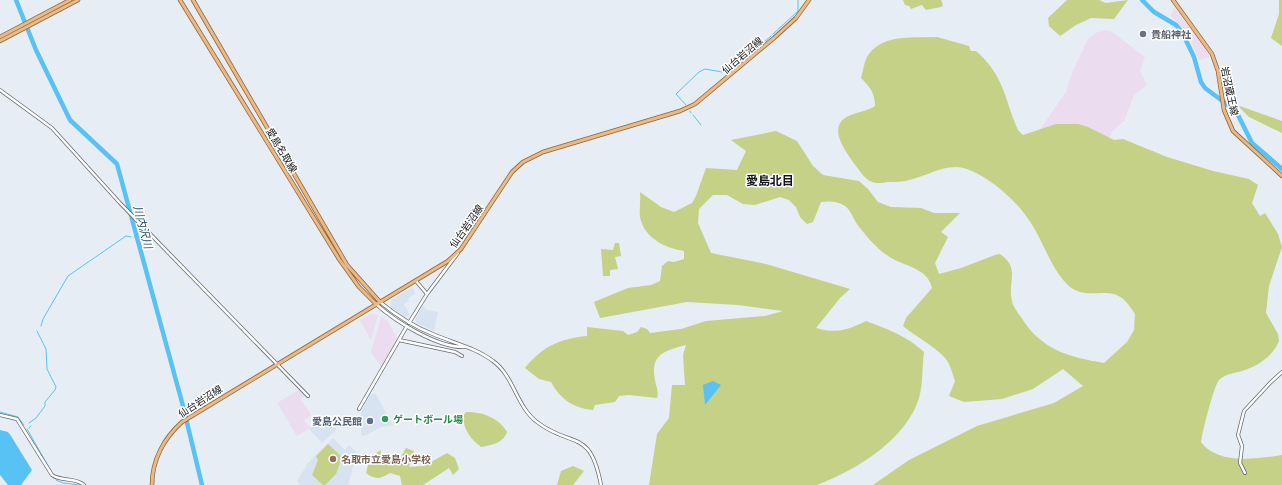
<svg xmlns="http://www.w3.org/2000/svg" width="1282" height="485" font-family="Lato,'Noto Sans JP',sans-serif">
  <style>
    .built { fill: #d7e3f0 }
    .industrial { fill: #ebdcef }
    .green { fill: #c4d187 }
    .water { fill: #59c2f5 }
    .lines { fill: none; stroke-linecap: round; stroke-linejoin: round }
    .stream { stroke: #59c2f5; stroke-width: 1 }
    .river { stroke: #59c2f5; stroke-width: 4.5 }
    .minor-casing { stroke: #666c72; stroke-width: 4 }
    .major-casing { stroke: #94632f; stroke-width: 4.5 }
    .minor { stroke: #fff; stroke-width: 2.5 }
    .major { stroke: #e8ba89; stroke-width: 3 }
    .worship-dot { fill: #6b7280; stroke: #fff; stroke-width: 1.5 }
    .leisure-dot { fill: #2e9e5b; stroke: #fff; stroke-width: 1.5 }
    .service-dot { fill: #5c6f8a; stroke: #fff; stroke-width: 1.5 }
    .education-dot { fill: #8d6e63; stroke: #fff; stroke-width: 1.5 }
    .labels { text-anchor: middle; stroke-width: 3; stroke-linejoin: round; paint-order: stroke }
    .worship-label { font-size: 10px; font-weight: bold; fill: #5b616d; stroke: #fff; text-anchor: start }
    .street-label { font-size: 10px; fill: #15171a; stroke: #fff }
    .leisure-label { font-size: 10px; font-weight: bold; fill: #27864d; stroke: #fff; text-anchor: start }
    .service-label { font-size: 10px; font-weight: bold; fill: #4e5e75; stroke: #fff; text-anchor: end }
    .education-label { font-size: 10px; font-weight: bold; fill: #785e54; stroke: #fff; text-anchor: start }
    .water-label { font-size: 11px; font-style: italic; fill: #1c485d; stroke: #fff }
    .quarter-label { font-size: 12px; font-weight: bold; fill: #15171a; stroke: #fff }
  </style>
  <rect width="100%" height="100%" fill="#e6edf4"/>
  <path class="built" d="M413,287L415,294L408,298L409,301L404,304L410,315L405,317L391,307V300Z
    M423,306L426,310L438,312L434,331L417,323L415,319Z
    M375,393L393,425L381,427L364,436L361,435V412L370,395Z
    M320,421L325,426L330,421L336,427V430L322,443L309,429Z
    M333,438L345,450L349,445L357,453L348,485H300L297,481L308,463Z"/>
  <path class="industrial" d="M1174,8L1204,45L1209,57L1199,60L1188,34L1171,16Z
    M1105,30L1112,32L1145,57L1140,71L1147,85L1134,95L1124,121L1112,132L1108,142L1036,135L1066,92L1072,73L1088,39L1098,32Z
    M370,314L378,315L371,340L360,320Z
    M381,317L387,320L397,338L381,367L371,352Z
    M299,390L305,396L300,398L311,415L304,420L310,428L297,436L277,403Z"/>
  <path class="green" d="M903,0H941L943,5L941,7L926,10L922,5L911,9L909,6L905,5Z
    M1067,0H1099L1106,3L1128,0L1114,19L1091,18L1076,25L1060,36L1049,26L1048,18Z
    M1279,0H1282V46L1271,38L1279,14Z
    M937,37L969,46L971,51H976C1004,75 1004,98 1018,130L1023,135L1056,124H1078L1088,127L1114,140L1123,139L1167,157L1213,171L1249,179L1258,185L1252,203L1260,216L1265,213L1278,234L1282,247L1269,286L1266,313L1278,334L1279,341C1273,356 1258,366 1242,371C1235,373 1225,374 1219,380C1214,385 1202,433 1201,442C1218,465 1257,459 1282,455V485H873L909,460L977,426L1054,403L1083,386L1063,369L1033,389L1002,399L964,402L949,396L955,381C953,375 951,368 948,362C940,349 916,337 903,326L906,318L932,288C928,270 910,267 895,260C880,253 866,236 857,224C853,218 850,209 845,206C837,201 830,201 821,202L813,222L807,224L800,217L796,207L789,200L780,197L755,205L743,204L727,195H713L699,209L698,223L711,253L766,264L850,289L840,298L816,328C836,334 848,330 866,321C887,329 907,336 924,352C922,366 923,384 919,398C906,440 856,470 817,485H649L657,434L669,418L672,385H685L683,355L686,345C664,351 650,354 655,380C656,387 659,391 657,398L629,395L619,396L615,402L595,405L593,410C573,408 560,399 551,382L539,379L525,368C543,346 559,339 587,336V327L623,331L628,335L637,332L641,327L647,329L650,333L681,329L706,321L765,316L783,311L738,305L687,302L600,318L594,302L628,288L651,285L660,281L662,266L668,261L674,262L684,259V251C665,248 644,238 640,217C639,209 641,200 640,192L661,207L674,212L692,203L696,196L706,168L737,170L746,151L731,140L776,131L797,141L813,166L823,175L859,181L868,189L878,202L891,207L921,208L934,213H960L941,232L948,237L935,263L939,274L961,268L995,255L1000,254C1021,269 1007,281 1012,301C1013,307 1018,313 1021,317C1041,350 1069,357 1104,363L1127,342L1134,330L1135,314C1131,308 1127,302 1122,298C1105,285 1083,304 1064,281C1051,266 1044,245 1034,228C1021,205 996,182 972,171C949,160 932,175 909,180C902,182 895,182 888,182C883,183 875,184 870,181C864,178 860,171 856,166C849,156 843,149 839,137C833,112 862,115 875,106C875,93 870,87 861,78C863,71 864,63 867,57C881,33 914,38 937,37Z
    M1237,105L1282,121V133L1249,117Z
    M615,243H619L621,256L615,257L618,269L610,270V276H603L601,249L613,250Z
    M466,412C482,412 498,417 507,432C503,443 493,445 481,447C470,438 464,431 463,416Z
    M328,444L342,457L336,474L325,485H323L312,475L318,460L316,456Z
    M406,448L414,451L409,467L424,466L447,453L455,458L459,469L453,475L449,468L423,485H402L400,476L390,473C381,479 375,480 366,473L368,465L375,464L376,453L381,450L380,458L399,460Z
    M573,466L584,471L573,485H557L561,471Z"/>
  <path class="water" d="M713,381L721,385L705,405L703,385Z
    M0,430L8,432L11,436L32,470L21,485H8L0,475Z"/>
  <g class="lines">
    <path class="stream" d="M773,34L798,11V0
      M740,63L771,36
      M686,105L676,94L699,72L705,69L722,72L737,65
      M690,111L691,113
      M693,115L701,125
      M134,237H138
      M41,326L43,319L68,276L126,236L131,237
      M0,412L18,417L24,425
      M29,423L36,418L45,406V402L55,390L56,387L47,369L46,349L37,331
      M29,428L31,426
      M27,429L51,471
      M56,480L63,483L80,485"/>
    <path class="river" d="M16,0L36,50L70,120L117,164L183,406L202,485
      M1142,0L1154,12L1176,25L1182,32L1194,57L1201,82L1205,88L1236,111L1252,143L1282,169"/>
    <defs>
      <path id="minor" d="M0,90L52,128L120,203L308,396
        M416,281L427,294
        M380,302C397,316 414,327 435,335C454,343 476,348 493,361C514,376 516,406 537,422C572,449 590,427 601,485
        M376,304C396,322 438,348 465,347
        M409,323L427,294L458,253
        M399,340L455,352L462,356
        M359,409L407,326
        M0,415L17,419L52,475C62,482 75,477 84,485
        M1245,473L1240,463L1242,446L1238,435L1244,411L1271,382L1282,372"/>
      <path id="major" d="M180,0L339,259L359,287L376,304
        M193,0L347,265L380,302
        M1173,0L1212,54L1218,71L1224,110L1233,131L1282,176
        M0,37L70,0
        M0,41L78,0
        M152,485C152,460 164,438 182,422L448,261L461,249L512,172L523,162L543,152L680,111L695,104L774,38L796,18L809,0"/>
    </defs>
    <use href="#minor" class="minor-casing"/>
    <use href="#major" class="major-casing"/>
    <use href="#minor" class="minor"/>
    <use href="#major" class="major"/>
  </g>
  <circle class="worship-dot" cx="1143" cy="34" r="4"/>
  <circle class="leisure-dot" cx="385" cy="419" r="4"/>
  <circle class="service-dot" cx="370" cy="421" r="4"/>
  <circle class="education-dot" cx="333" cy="459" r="4"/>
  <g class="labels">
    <g class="worship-label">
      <text x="1151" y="38">貴船神社</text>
    </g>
    <g class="street-label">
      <text transform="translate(742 55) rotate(-41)" y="4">仙台岩沼線</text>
      <text transform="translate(1230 91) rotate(78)" y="4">岩沼蔵王線</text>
      <text transform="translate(282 150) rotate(59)" y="4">愛島名取線</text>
      <text transform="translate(466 226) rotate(-55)" y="4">仙台岩沼線</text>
      <text transform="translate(200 401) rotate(-33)" y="4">仙台岩沼線</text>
    </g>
    <g class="leisure-label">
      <text x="393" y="423">ゲートボール場</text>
    </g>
    <g class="service-label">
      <text x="362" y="425">愛島公民館</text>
    </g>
    <g class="education-label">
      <text x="341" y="463">名取市立愛島小学校</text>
    </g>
    <g class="water-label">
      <text transform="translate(143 227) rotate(75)" y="4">川内沢川</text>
    </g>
    <g class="quarter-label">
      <text x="770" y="185">愛島北目</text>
    </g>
  </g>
</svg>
